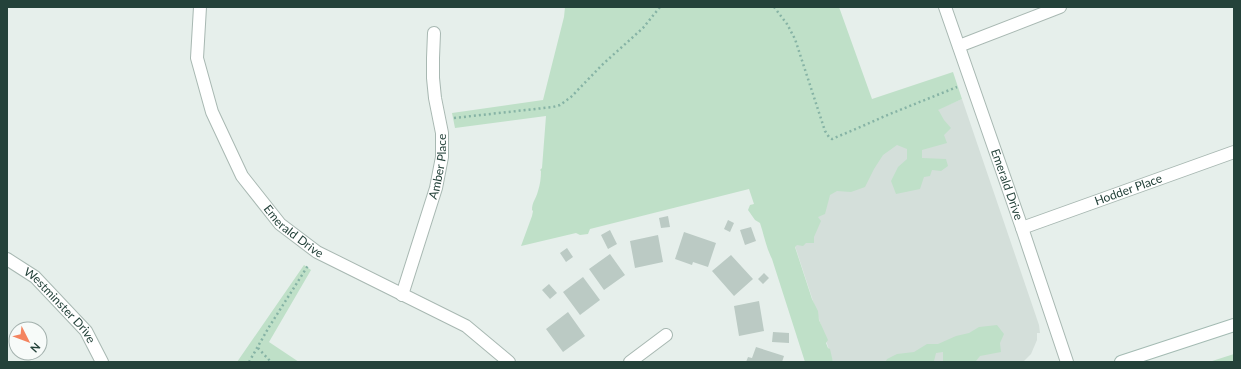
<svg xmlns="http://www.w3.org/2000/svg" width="1241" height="369" font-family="Lato,sans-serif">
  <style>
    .built { fill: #d4dfda }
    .green { fill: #bfe0c8 }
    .building { fill: #bbcac4 }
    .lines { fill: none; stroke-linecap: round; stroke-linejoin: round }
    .minor-casing { stroke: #a8b8b2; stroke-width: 14 }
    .secondary-casing { stroke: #a4bbb3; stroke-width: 14 }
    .path { stroke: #86b3a5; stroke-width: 2.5; stroke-dasharray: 2 3; stroke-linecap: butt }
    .minor { stroke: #fff; stroke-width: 12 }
    .secondary { stroke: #fff; stroke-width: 12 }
    .labels { text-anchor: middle; stroke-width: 3.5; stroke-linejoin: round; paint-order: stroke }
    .street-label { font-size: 12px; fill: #24423a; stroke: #f7fbf9 }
  </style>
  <rect width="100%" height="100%" fill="#e6efeb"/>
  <path class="built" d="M962,99L1039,325L1040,333H1037V340L1031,354L1023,362H833L773,179Z"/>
  <path class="green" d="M565,7H839L872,99L953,72L962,99L938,110L939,111L944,120L951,128L944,135L947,143L922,150V158L946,159L948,166L941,171L932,170L930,176L924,177L920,189L896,194L891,181L898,167L907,159V149L897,145L883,155L874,169L865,187L851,192L837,191L830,195L825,214L818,217L821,221L814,237V243H806L803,246L797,245L795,247L812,299L818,311L819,320L828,340L826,343L828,348L830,349L833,362H805L772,259C766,247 764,235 760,223L755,220L748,210L750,205L754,204L749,189L590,229L588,234L580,235L576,233L521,246L532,216L533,211L532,210C532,202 536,199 538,191C540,185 541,178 541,171L540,170L542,168L546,116L455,128L452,113L543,100L564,17Z
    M304,265L311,270L269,342L299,362H237Z
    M997,325L1004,334L1000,343L1001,352L980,356L976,361L943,362V352L936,353L934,361L929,362H885L886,361L887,359L897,354L914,352L927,344H938L956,336L969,333L979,327Z
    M1234,354V362H1209Z"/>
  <path class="building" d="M668,216L670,227L661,228L659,218Z
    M728,220L734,223L730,232L724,229Z
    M751,227L756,241L745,245L740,230Z
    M610,230L617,244L608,249L601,235Z
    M684,232L716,243L708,267L693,262L692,265L675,259Z
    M658,235L663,262L635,268L630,241Z
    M567,248L573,257L566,262L560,253Z
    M610,254L625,275L604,290L589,269Z
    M731,255L753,279L734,296L712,271Z
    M764,273L769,278L763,284L758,279Z
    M583,277L600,300L580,315L563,292Z
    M549,284L557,293L550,299L542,290Z
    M759,301L764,331L739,336L734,306Z
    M568,312L585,336L563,352L546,329Z
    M773,332L789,333V343L772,342Z
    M756,347L784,356L782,362H746L748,357L752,358Z"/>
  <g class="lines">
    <defs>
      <g id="minor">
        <path id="s1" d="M200,7L197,58L212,112L242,176L280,224L317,252L466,326L509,362"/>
        <path id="s2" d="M945,7L1022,228L1067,362"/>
        <path d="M959,46L1060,7"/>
        <path id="s3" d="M1022,228L1234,152"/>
        <path id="s4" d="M7,259L35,277L86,331L102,362"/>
        <path id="s5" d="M402,295L436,188L442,157V133L435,98L433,78V58L434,33"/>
        <path d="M630,362L666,335"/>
      </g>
      <path id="secondary" d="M1121,362L1234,325"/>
    </defs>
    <use href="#minor" class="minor-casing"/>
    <use href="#secondary" class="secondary-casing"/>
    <path class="path" d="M774,7L787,24L795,39L825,131L829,137L832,139L865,125L885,116L957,87
      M454,118L553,107L560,105L571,97L603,64L643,28L660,7
      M258,348L271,362
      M249,362L269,327L309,264"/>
    <use href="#minor" class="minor"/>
    <use href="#secondary" class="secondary"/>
  </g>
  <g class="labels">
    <g class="street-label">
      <text dy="4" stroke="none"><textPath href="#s5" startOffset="134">Amber Place</textPath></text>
      <text dy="4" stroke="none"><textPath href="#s2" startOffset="188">Emerald Drive</textPath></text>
      <text dy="4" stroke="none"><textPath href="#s3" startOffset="113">Hodder Place</textPath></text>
      <text dy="4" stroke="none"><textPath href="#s1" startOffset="254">Emerald Drive</textPath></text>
      <text dy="4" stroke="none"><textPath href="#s4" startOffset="71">Westminster Drive</textPath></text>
    </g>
  </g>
  <rect width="1241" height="369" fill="none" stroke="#24423a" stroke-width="16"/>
  <g transform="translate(28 341) rotate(132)"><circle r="19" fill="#f7fbf9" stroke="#a3b1ad"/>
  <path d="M0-3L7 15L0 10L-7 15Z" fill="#f4845f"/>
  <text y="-6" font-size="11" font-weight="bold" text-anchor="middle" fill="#24423a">N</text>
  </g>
</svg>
